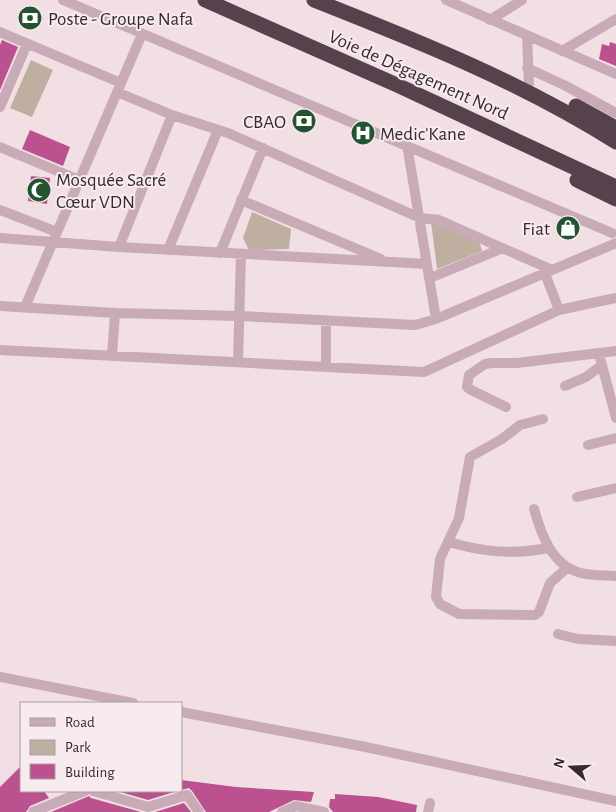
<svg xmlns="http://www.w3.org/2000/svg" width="616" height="812" font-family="'Alegreya Sans',sans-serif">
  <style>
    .green { fill: #beafa0 }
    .building { fill: #bb528f }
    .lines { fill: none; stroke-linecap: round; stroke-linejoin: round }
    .minor { stroke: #c8abb6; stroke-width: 10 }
    .highway { stroke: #56424c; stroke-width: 15 }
    .labels { text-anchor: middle; stroke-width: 4; stroke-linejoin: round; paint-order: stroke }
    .poi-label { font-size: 19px; fill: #362a30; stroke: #f8ebef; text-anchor: start }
    .street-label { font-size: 19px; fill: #362a30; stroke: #f8ebef }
  </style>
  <rect width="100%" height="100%" fill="#f1dfe4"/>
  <path class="green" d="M31,60L53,70L32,117L10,108Z
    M252,212L291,229L289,249L249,250L243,238Z
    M431,222L479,241L482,251L437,269Z"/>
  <path class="building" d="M2,40L18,47L0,90V45Z
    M610,42L616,44V66L599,59L602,44L609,46Z
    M30,130L70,147L63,166L22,149Z
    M31,176L50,178L47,204L28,201Z
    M21,766V791H44L49,798L30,806L26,812H0V787Z
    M181,780L236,787L314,792L311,802L294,800L269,812H206L192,791L189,788L181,790Z
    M117,791H177L148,800Z
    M335,794L378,797L417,805L416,812H333L329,807L330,799H335Z
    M89,796L91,798L141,812H51Z
    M184,803L191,812H155Z"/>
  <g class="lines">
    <path class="minor" d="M63,0L612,233
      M446,0L616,74
      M490,20L522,0
      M0,32L121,83
      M527,36L529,84
      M562,51L616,19
      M527,68L564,85L616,113
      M117,92L172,115L228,133L420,218L439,220L550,269
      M0,107L27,44
      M407,145L436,319
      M0,147L79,180
      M241,200L381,259
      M0,210L57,232
      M0,238L119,247L427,264
      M119,247L172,115
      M168,250L218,130
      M220,253L263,148
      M544,271L559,310
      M430,278L503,248
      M0,306L115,313L240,316L415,325L436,319L616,243
      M25,307L142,34
      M0,350L424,372L559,310L616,298
      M599,354L616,418
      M112,356L115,313
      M238,361L241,254
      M326,366V321
      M565,386L586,377L602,365
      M506,407L471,390L467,387L469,375L485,364L492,363H517L616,351
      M543,419L520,425L502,439L470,457L459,518L440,559L436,597L440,604L459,614L535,615L539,612L550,583L567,568
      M588,445L616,438
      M577,497L616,488
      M534,509C541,534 552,566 581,573C592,576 605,575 616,576
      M449,542C483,552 512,555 548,548
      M558,634L578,639L616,641
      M0,677L133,703
      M181,712L361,746L616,801
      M93,791L148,807L187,795L199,812
      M33,812L85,791
      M282,812L296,806L324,812
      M428,812L430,803"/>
    <path class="highway" d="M205,0L397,85L616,187
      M314,0C418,41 521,82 616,142
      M576,106L616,128
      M577,180L616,199"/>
  </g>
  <defs>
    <symbol id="bank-disc" viewBox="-11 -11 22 22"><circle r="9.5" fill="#23542f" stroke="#f8ebef"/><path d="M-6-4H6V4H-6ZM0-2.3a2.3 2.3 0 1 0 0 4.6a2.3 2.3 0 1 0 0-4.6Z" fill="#fff"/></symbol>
    <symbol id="hospital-disc" viewBox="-11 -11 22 22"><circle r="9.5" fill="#23542f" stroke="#f8ebef"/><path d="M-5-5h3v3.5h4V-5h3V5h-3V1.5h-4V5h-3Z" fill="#fff"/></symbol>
    <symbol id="mosque-disc" viewBox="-11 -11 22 22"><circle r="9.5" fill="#23542f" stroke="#f8ebef"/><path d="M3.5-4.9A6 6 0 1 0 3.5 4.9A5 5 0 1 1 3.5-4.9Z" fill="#fff"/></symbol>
    <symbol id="shop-disc" viewBox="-11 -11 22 22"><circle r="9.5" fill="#23542f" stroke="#f8ebef"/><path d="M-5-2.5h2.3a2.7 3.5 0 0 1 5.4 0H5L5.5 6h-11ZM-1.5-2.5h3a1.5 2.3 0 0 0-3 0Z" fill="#fff"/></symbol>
  </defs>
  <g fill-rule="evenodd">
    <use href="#bank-disc" x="16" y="4" width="28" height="28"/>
    <use href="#bank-disc" x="290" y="107" width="28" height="28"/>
    <use href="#hospital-disc" x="349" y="119" width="28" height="28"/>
    <use href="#mosque-disc" x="25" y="176" width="28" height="28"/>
    <use href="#shop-disc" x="554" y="214" width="28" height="28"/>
  </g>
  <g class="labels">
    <g class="poi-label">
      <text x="48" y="25">Poste - Groupe Nafa</text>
      <text x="286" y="128" text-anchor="end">CBAO</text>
      <text x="380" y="140">Medic'Kane</text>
      <text x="56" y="186">Mosquée Sacré<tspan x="56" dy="22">Cœur VDN</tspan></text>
      <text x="550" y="235" text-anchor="end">Fiat</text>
    </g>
    <g class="street-label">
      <text transform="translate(419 74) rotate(24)" y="7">Voie de Dégagement Nord</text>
    </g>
  </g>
  <rect x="20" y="702" width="162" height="90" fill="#f8ebef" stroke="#aa9ea3"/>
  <rect x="30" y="718" width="25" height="8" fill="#c8abb6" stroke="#aa9ea3"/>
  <text x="65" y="727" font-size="15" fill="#362a30">Road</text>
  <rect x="30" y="740" width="25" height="15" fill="#beafa0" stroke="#aa9ea3"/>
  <text x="65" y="752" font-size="15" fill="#362a30">Park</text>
  <rect x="30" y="764" width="25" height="15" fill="#bb528f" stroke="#aa9ea3"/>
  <text x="65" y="777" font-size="15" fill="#362a30">Building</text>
  <g transform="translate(571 767) rotate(289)" stroke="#f8ebef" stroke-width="4" paint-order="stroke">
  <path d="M0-4L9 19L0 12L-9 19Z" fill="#362a30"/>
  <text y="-8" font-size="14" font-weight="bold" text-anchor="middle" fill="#362a30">N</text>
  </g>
</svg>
